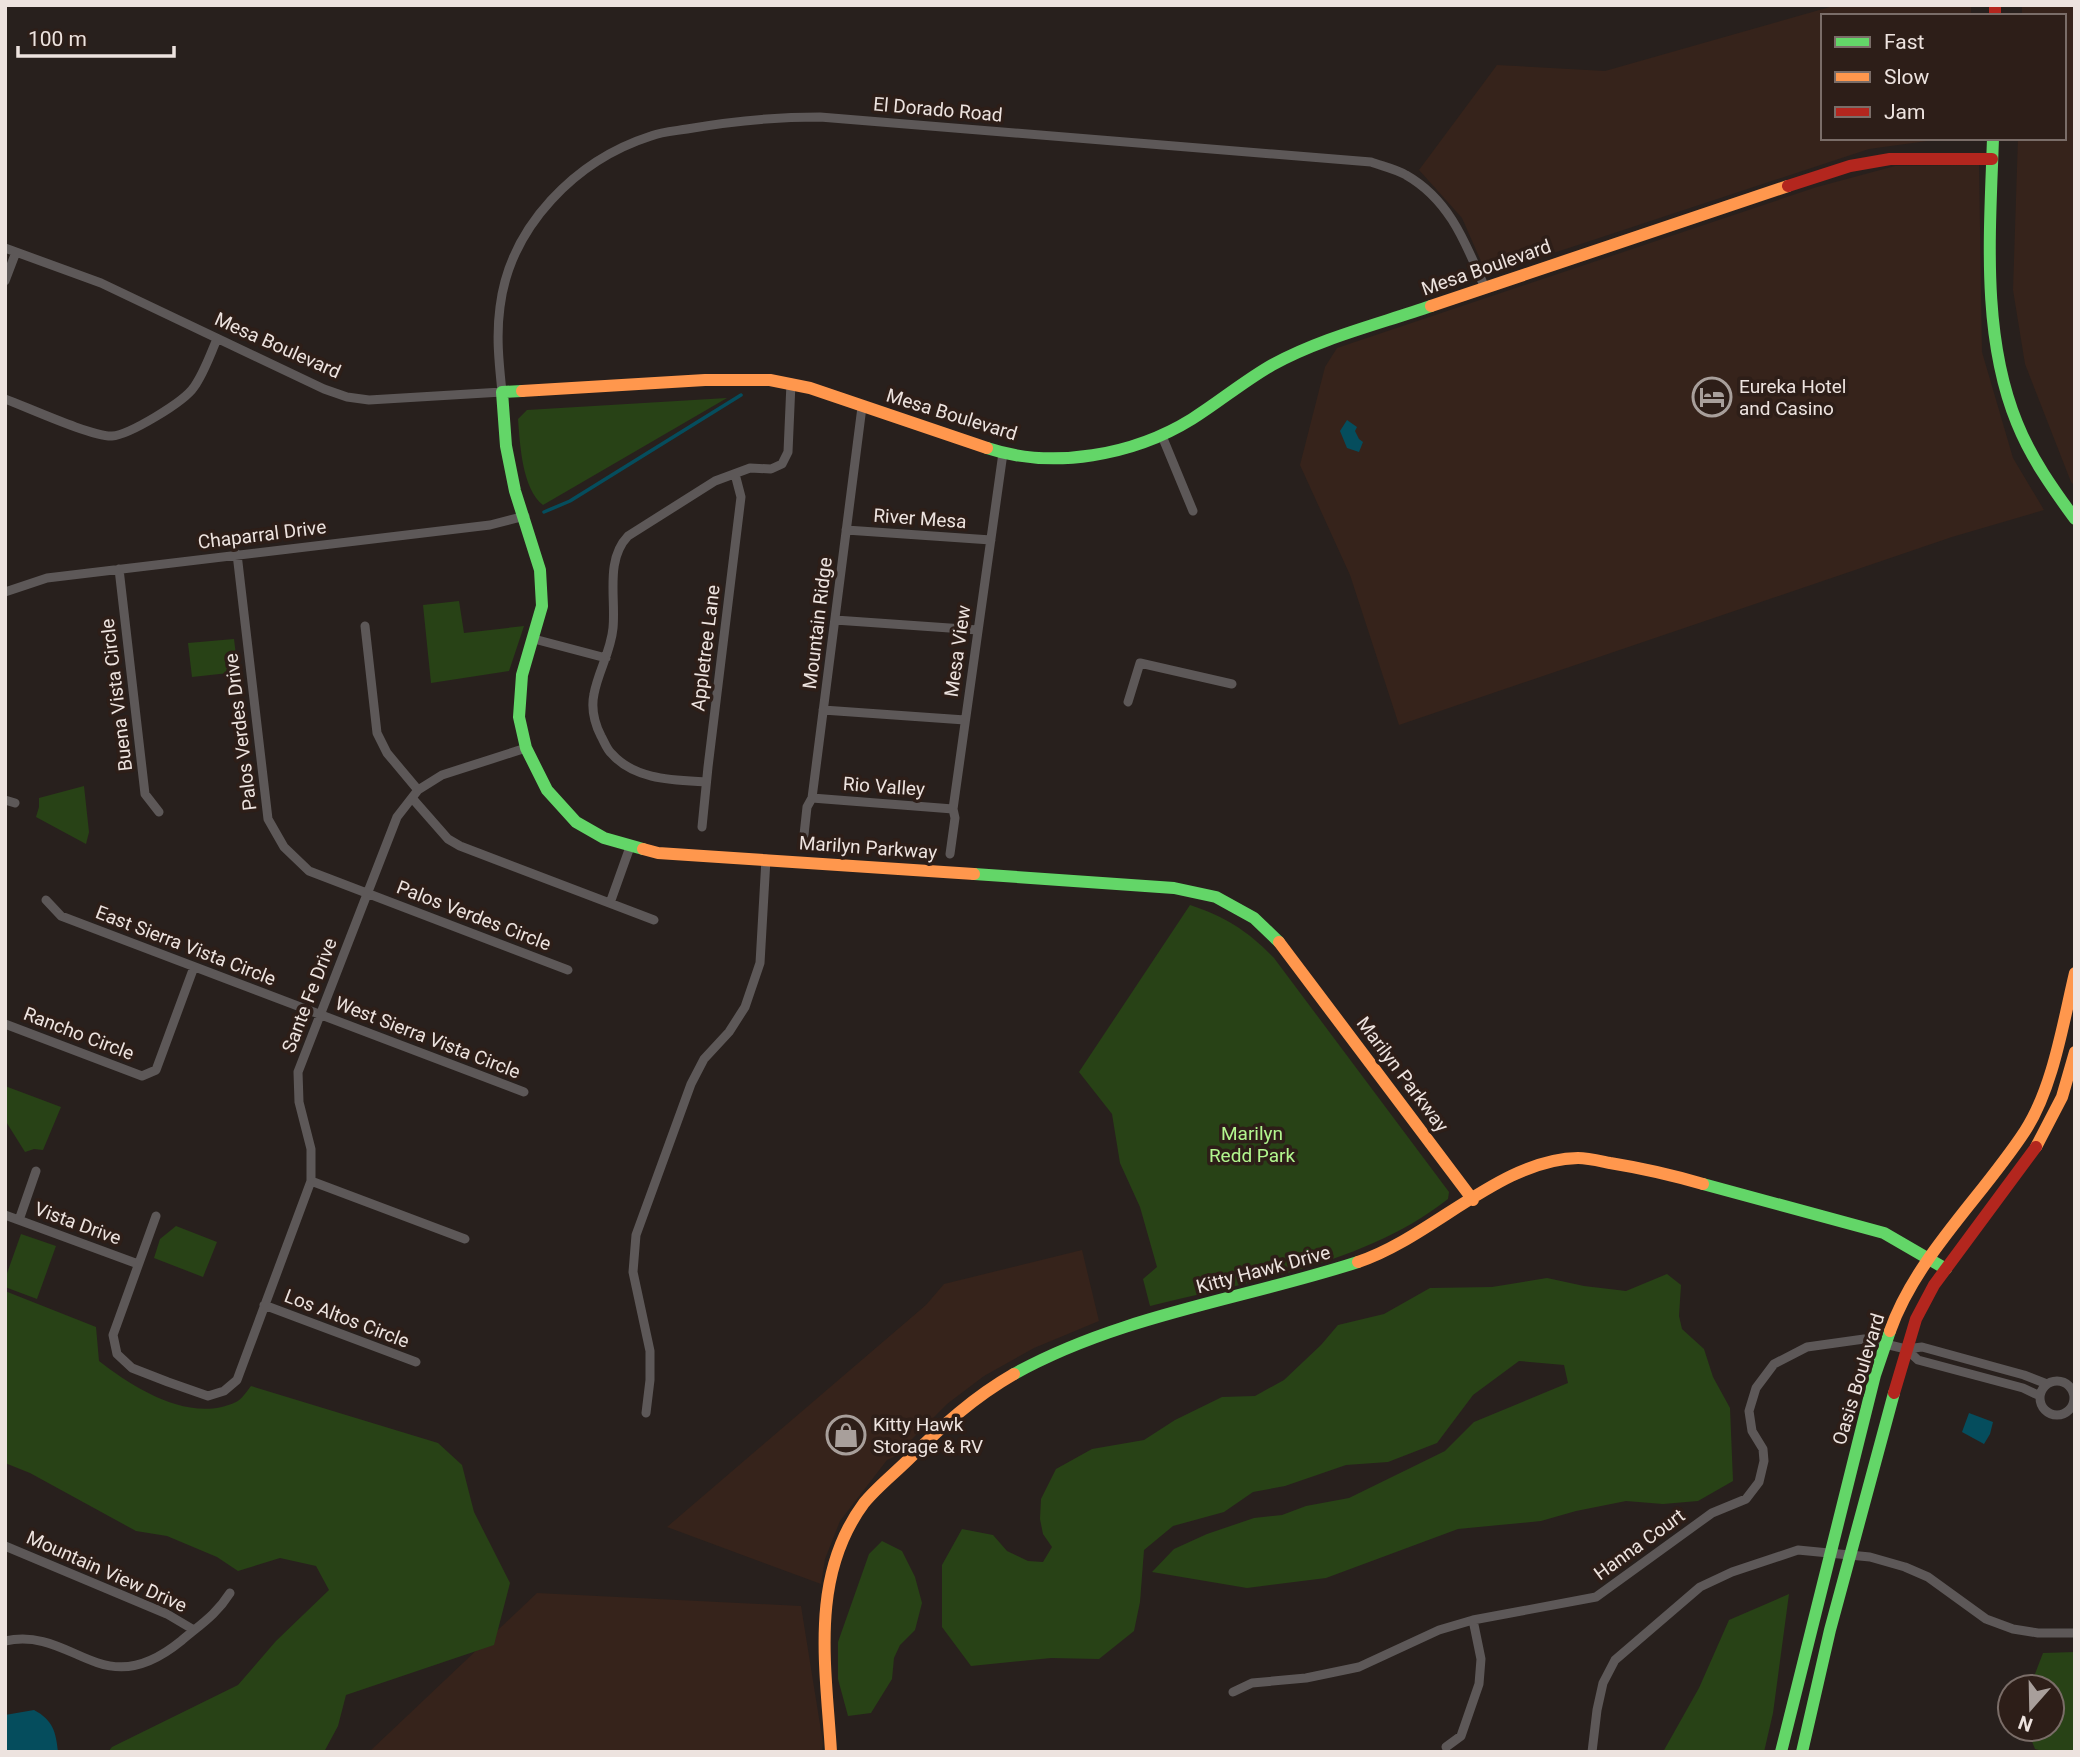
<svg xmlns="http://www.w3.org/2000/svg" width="2080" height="1757" font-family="Roboto,sans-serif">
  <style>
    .built { fill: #36231b }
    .green { fill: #284216 }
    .water { fill: #054d5d }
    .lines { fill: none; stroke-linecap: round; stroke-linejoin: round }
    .stream { stroke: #054d5d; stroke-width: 3.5 }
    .street { stroke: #5d5858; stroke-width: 9 }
    .fast { stroke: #63d668; stroke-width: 12 }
    .slow { stroke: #ff974d; stroke-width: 12 }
    .jam { stroke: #b3261e; stroke-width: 12 }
    .labels { text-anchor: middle; stroke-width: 7; stroke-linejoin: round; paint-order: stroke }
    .street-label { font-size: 19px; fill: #ede3df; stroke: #2d1e18 }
    .poi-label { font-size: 19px; fill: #ede3df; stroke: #2d1e18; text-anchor: start }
    .park-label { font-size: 19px; fill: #b2f68e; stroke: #2d1e18 }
  </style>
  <rect width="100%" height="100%" fill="#28201d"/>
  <path class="built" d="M1837,5H1971V16H1823V138H1949L1869,149L1487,275L1462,218L1419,170L1497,65L1605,71Z
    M2022,5H2075V486L2071,482L2025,364L2013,290L2018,138H2064V16H2022Z
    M1979,165L1982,352L2013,458L2044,510L1952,537L1399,725L1350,575L1300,465L1325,367L1337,348L1817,187L1895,166Z
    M1082,1250L1099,1321L1034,1348L984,1376L947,1404L894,1457L887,1460L840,1521L825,1559L821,1584L667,1527L926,1305L944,1284Z
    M537,1593L801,1606L823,1743L822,1752H369Z"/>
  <path class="green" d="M727,398L543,505C522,489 520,444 518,419L527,410Z
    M459,601L464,633L524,626L509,671L431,683L423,605Z
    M234,639L238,672L192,677L188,643Z
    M84,786L89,832L86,844L36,817L39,807V798Z
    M1190,905C1226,917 1248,931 1274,958L1449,1192L1448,1199C1364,1265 1250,1281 1150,1306L1143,1279L1157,1267L1140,1207L1120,1163L1112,1114L1079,1072Z
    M5,1086L61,1107L43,1150L34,1149L25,1152L5,1120Z
    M176,1226L217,1242L203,1277L154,1258L160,1239Z
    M21,1234L56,1246L37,1299L5,1287V1279Z
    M1667,1274L1681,1285L1679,1316L1682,1329L1704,1349L1713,1377L1730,1408L1733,1481L1698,1501L1663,1504L1626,1501L1576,1511L1541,1521L1458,1529L1326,1578L1247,1588L1152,1572L1174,1549L1207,1534L1254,1518L1282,1515L1306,1506L1349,1498L1445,1451L1474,1422L1568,1383L1564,1365L1519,1361L1473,1395L1437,1443L1388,1462L1346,1465L1285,1486L1253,1492L1224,1512L1173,1526L1144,1550L1140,1602L1134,1631L1099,1659L1051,1658L971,1666L942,1627V1565L962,1529L993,1535L1007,1551L1028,1561L1043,1562L1052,1547L1043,1534L1040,1519L1041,1499L1056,1469L1092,1449L1144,1440L1175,1420L1222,1397L1255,1396L1284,1380L1321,1345L1338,1325L1384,1314L1430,1288L1492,1287L1547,1278L1584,1286L1626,1291Z
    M5,1291L96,1327L99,1361C134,1388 190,1424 236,1402C242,1399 247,1391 251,1386L438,1443L462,1465L474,1512L510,1583L494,1645L346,1695L338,1726L324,1752H108L112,1747L238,1685L276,1641L329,1590L316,1566L280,1558L238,1571L217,1557L167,1536L136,1531L30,1473L5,1463Z
    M882,1541L902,1551L915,1577L922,1603L915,1630L900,1645L894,1658L892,1679L871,1713L848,1716L838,1679V1642L869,1554Z
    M1789,1594L1773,1713L1764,1752H1663L1699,1688L1729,1620Z
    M2075,1652V1752H2047L2035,1749L2027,1729H2052V1687H2030L2043,1653Z"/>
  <path class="water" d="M1347,420L1357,427L1355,431L1359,439L1363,442L1359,452L1347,448L1340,431Z
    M1969,1413L1993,1422L1990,1434L1984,1444L1962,1432Z
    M34,1710C53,1720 56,1732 58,1752H5V1715Z"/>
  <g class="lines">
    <path class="stream" d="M544,512L570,501L741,395"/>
    <path class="street" d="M5,248L101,283L324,389L347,397L369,400L502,392C499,363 496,336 500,307C510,226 576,160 651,136C662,132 675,131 687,129C732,121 775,117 820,117L1371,162C1382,166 1396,169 1406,175C1450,200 1466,244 1485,288
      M5,281L16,252
      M5,399C27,407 92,437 112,436C129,435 184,402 194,387C204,373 210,355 217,339
      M1162,436L1193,511
      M846,530L991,540
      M237,554L268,819L284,847L309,871L568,970
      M119,569L145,794L159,812
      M5,592L47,578L490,525L525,516
      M835,620L978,630
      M365,626L377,733L387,753L418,790
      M534,639L606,658
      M1128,702L1140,663L1232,684
      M823,710L965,720
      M706,782C674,780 635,780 612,754C607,750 604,741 601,736C595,724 591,708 594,694C598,672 611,651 613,628C616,598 605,560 628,536L715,481L750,468L771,469L782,464L788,452L791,383
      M412,798L448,839L460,846L654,920
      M812,798L953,809
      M5,800L15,803
      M702,827L708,767L741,497L735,474
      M803,844L807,807L812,798L862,407
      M950,854L955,818L953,809L1003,453
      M46,900L61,916L524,1092
      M610,903L630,847
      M5,1024L142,1076L156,1070L194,967
      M311,1181L465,1239
      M5,1215L138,1264
      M156,1216L113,1335L117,1354L132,1368L168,1382L208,1396L224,1391L237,1380L311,1181V1149L299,1102L298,1072L397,817L418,790L442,775L526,748
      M19,1220L36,1171
      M264,1305L416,1362
      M1906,1349L1922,1347L2024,1375L2047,1384
      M2040 1398a17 17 0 1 1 34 0a17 17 0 1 1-34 0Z
      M646,1413L650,1380V1351L633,1272L636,1235L691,1084L704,1059L729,1032L745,1007L760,963L766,859
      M5,1546L167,1614L194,1630
      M5,1641C75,1626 101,1706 181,1641C201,1624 216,1615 230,1593
      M1233,1692L1252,1683L1306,1678L1359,1667L1439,1630L1473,1620L1596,1597L1712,1513L1746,1499L1759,1482L1764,1461L1763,1449L1752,1431L1749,1411L1756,1388L1774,1364L1807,1347L1864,1339L1906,1349L1918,1360L2023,1388L2040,1396
      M1446,1747L1461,1736L1479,1684L1481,1659L1473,1620
      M1592,1752L1597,1710L1603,1683L1615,1660L1700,1587L1732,1572L1798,1550L1870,1557L1905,1567L1928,1577L1986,1619L2013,1629L2038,1633H2075"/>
    <path class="fast" d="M1993,138C1990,231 1981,335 2017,423C2031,458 2053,489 2075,519
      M522,391L502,392L506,446L515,491L540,570L542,606L522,675L519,717L526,748L547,790L576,822L604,838L643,849
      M987,448C1053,470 1134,455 1192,419C1219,402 1244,381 1272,365C1321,338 1379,324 1431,306
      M974,874L1174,888L1216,897L1254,918L1279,942
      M1703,1184L1884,1233L1946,1269
      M1014,1374C1120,1315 1244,1299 1358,1262
      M1781,1752L1875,1375L1890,1331
      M1802,1752L1830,1630L1894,1393"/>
    <path class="slow" d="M1431,306L1788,186
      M522,391L705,380H770L810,388L987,448
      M643,849L658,853L974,874
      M1279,942L1473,1200
      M2036,1147L2062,1097L2075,1052
      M1358,1262C1431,1238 1501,1159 1578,1158C1588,1158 1600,1161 1610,1163C1641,1168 1672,1175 1703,1184
      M1890,1331C1916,1257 1982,1197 2025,1131C2053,1088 2063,1023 2075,973
      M831,1752C826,1667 809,1577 864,1503C877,1487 895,1473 910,1458C942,1426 974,1397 1014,1374"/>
    <path class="jam" d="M1995,5V16
      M1788,186L1850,166L1890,159H1992
      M1894,1393L1916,1319L1934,1285L2036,1147"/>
  </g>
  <defs>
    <symbol id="hotel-ring" viewBox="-11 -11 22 22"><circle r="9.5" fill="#2d1e18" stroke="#a89f9b" stroke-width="1.5"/><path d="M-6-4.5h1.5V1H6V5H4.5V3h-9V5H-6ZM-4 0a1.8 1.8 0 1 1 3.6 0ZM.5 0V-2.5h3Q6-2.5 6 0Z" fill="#a89f9b"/></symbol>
    <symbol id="shop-ring" viewBox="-11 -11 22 22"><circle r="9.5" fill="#2d1e18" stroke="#a89f9b" stroke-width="1.5"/><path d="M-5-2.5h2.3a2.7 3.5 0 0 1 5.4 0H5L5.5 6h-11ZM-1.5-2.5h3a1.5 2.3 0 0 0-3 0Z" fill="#a89f9b"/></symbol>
  </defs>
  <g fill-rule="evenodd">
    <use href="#hotel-ring" x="1690" y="375" width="44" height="44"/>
    <use href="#shop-ring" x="824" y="1413" width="44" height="44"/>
  </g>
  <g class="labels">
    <g class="street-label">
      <text transform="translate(938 109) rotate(5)" y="7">El Dorado Road</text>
      <text transform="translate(1486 267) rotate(-19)" y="7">Mesa Boulevard</text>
      <text transform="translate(278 345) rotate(24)" y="7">Mesa Boulevard</text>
      <text transform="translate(952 414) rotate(17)" y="7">Mesa Boulevard</text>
      <text transform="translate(920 518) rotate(4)" y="7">River Mesa</text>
      <text transform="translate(262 534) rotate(-7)" y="7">Chaparral Drive</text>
      <text transform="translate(817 623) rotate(-83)" y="7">Mountain Ridge</text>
      <text transform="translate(705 648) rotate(-83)" y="7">Appletree Lane</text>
      <text transform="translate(957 651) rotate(-82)" y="7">Mesa View</text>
      <text transform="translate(116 695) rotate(-97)" y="7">Buena Vista Circle</text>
      <text transform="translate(240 732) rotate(-97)" y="7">Palos Verdes Drive</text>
      <text transform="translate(884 786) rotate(4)" y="7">Rio Valley</text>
      <text transform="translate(868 847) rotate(4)" y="7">Marilyn Parkway</text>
      <text transform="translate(474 915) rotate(21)" y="7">Palos Verdes Circle</text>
      <text transform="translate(186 945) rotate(21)" y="7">East Sierra Vista Circle</text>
      <text transform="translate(309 995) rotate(-69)" y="7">Sante Fe Drive</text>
      <text transform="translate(79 1033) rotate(21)" y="7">Rancho Circle</text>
      <text transform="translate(428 1037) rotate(21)" y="7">West Sierra Vista Circle</text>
      <text transform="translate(1403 1074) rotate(53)" y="7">Marilyn Parkway</text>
      <text transform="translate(78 1223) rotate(20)" y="7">Vista Drive</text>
      <text transform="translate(1263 1269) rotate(-15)" y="7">Kitty Hawk Drive</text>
      <text transform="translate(347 1318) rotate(21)" y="7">Los Altos Circle</text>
      <text transform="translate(1858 1379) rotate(-73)" y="7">Oasis Boulevard</text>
      <text transform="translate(1639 1544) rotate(-36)" y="7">Hanna Court</text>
      <text transform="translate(107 1571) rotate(24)" y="7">Mountain View Drive</text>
    </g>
    <g class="poi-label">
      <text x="1739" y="393">Eureka Hotel<tspan x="1739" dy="22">and Casino</tspan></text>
      <text x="873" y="1431">Kitty Hawk<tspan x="873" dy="22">Storage &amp; RV</tspan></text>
    </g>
    <g class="park-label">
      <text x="1252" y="1140">Marilyn<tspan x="1252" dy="22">Redd Park</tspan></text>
    </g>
  </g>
  <rect width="2080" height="1757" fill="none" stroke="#ede3df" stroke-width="14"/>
  <rect x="1821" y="14" width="245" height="126" fill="#2d1e18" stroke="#7a6d68" stroke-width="2"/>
  <rect x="1835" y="37" width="35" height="10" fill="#63d668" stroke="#7a6d68" stroke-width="2"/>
  <text x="1884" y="49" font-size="21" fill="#ede3df">Fast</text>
  <rect x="1835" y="72" width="35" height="10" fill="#ff974d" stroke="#7a6d68" stroke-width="2"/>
  <text x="1884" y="84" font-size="21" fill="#ede3df">Slow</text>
  <rect x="1835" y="107" width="35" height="10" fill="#b3261e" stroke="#7a6d68" stroke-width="2"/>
  <text x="1884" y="119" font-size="21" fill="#ede3df">Jam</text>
  <g transform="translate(2031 1708) rotate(200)"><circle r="33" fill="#2d1e18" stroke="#7a6d68" stroke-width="2"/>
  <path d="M0-5L12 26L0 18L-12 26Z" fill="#a89f9b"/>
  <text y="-10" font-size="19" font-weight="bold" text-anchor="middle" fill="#ede3df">N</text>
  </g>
  <path d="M18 46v10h156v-10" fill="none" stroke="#ede3df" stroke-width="3.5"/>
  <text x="28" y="46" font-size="21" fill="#ede3df" stroke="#2d1e18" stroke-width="5" paint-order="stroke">100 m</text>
</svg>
